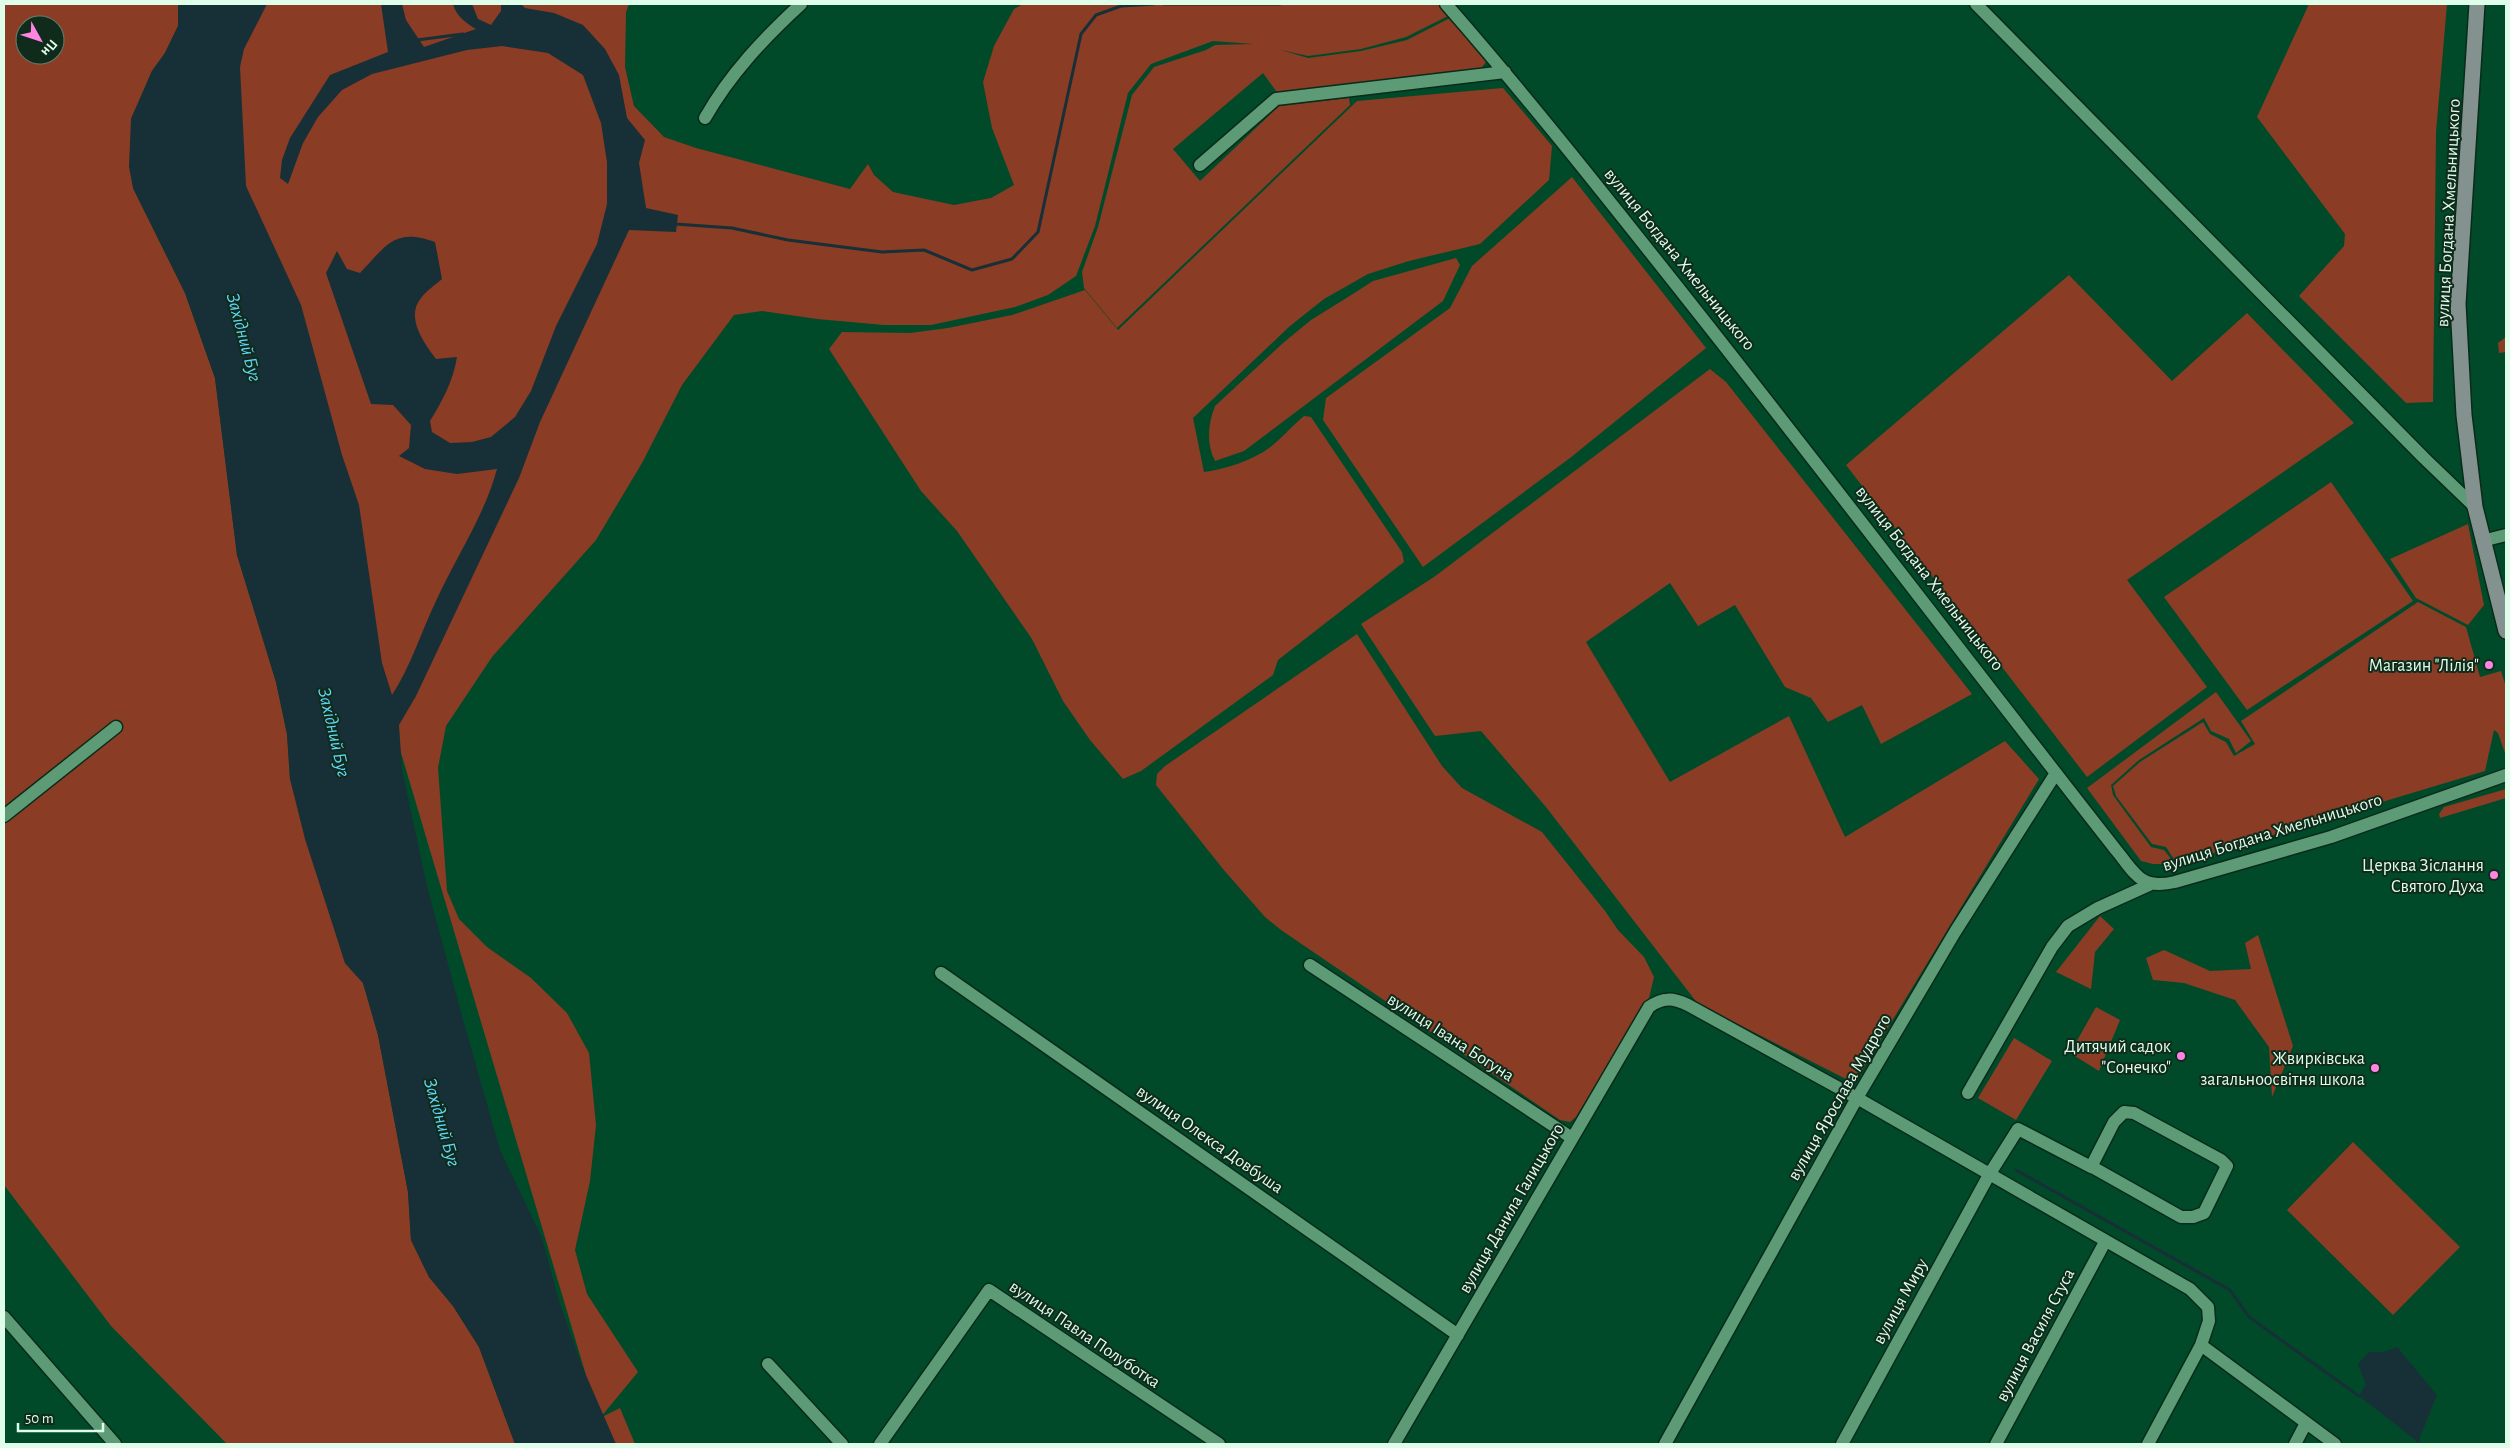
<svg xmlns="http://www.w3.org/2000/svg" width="2510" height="1448" font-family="'Alegreya Sans',sans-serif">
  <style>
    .green { fill: #8a3c25; fill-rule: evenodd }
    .water { fill: #172f36 }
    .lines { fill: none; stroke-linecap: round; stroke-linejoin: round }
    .stream { stroke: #172f36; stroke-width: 3 }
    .street-casing { stroke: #092b1a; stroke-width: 15 }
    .secondary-casing { stroke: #092b1a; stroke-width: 18 }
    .street { stroke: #5d9b77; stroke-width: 12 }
    .secondary { stroke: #83928e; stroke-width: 15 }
    .poi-dot { fill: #fe85e0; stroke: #102a1c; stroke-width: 2 }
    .labels { text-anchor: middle; stroke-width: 4; stroke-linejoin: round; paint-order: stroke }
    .street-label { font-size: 18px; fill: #defeea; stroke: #102a1c }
    .poi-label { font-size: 18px; fill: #defeea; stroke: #102a1c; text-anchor: end }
    .water-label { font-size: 19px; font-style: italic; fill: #60d7f6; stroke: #102a1c }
  </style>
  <rect width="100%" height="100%" fill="#004a2a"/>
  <path class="green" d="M4,4H178V26L165,53L152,71L131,119L133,188L185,293L215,378L237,555L276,682L287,734L290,779L345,963L363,983L378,1035L408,1192L411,1240L429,1277L453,1306L479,1347L515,1444H227L111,1326L4,1185ZM25,25H55V55H25Z
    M246,4H629L626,12L625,67L634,106L664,137L696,148L850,189L868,164L874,175L893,192L954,205L991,198L1014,185L992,128L983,82L994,46L1014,9L1023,4H1438L1448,16L1406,37L1361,49L1308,56L1281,50L1308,58L1361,51L1407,40L1450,18L1486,62L1478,72L1284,94L1276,91L1263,73L1173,149L1200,181L1279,106L1349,98L1350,105L1117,328L1084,288L1082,272L1098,227L1132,95L1154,67L1206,50L1215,45L1253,44L1213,41L1151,64L1128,93L1095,226L1076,276L1048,295L1015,307L931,325H884L817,319L762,311L734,315L682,385L642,463L596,540L492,657L446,726L438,768L447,891L459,919L487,947L531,978L567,1013L589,1053L596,1125L590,1181L575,1250L587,1294L638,1372L600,1418L620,1408L635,1444H613L599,1419L385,699L241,243L233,45Z
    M2309,4H2447L2436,132L2433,402L2406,403L2299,296L2344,246L2345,234L2257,117Z
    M1503,88L1552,146L1549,180L1480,244L1409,261L1368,274L1324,299L1290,326L1193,418L1204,472C1226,469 1251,461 1269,448C1281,439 1292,426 1304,416L1311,417L1402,552L1404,562L1278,660L1273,675L1141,771L1123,779L1090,740L1063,701L1032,639L957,531L921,491L829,349L842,332L910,333L948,328L1012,315L1085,290L1118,330L1357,101Z
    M1572,177L1706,348L1570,458L1423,567L1323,420L1326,398L1450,308L1472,266Z
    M1456,258L1460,265L1443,301L1244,451L1215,461C1206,443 1208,424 1215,406L1283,343L1311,320L1348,297L1373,281Z
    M2069,275L2172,381L2247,313L2354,423L2127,580L2207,687L2087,777L1846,465Z
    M2506,337V352L2499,353L2498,343Z
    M1710,369L1726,382L1972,694L1881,744L1862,705L1828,722L1811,698L1785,687L1735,605L1698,626L1670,583L1586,642L1670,782L1789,716L1845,837L2005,741L2039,779L1861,1072L1846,1079L1698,1004L1546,807L1481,731L1435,736L1361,624L1434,577Z
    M2331,482L2413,601L2247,710L2164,597Z
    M2468,524L2484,605L2468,625L2416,598L2390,559Z
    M2418,602L2466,627L2480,677L2501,671L2506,687V756L2498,733L2494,730L2485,771L2177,864L2166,847L2152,844L2116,796L2113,786L2140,762L2203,722L2210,734L2226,742L2234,756L2255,744L2241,721Z
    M1357,634L1442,766L1462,788L1542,832L1605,911L1618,930L1644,957L1654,977L1649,998L1576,1117L1570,1122L1560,1120L1281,930L1265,917L1223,869L1156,785L1157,774L1165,766Z
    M2216,692L2251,741L2236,753L2229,739L2211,731L2204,718L2139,760L2111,785L2113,795L2151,847L2164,850L2175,864H2153L2141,861L2087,788Z
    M2506,789V798L2440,818L2439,814L2444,807Z
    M2100,916L2114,929L2095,952L2091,989L2056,972Z
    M2258,935L2293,1046L2272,1097L2269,1047L2235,1000L2184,983L2153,980L2146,958L2164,950L2210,971L2251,969L2245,943Z
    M2096,1007L2120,1020L2099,1071L2070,1053Z
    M2014,1038L2052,1061L2016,1120L1978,1098Z
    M2353,1142L2460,1247L2393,1315L2287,1210Z"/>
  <path class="water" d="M178,4H267L244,49L240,67L246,186L301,305L342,455L359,505L382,663L392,695C411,666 421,632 436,601C456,557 484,517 497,469L457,474L425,469L399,456L409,448L411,425L393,405L371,404L326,273L337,251L347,269L360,273C386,246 394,227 435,242L442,279C435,285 426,291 421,298C405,317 424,343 436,359L457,357C453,381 443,400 430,421L432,432L450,443L472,442L491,437L515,417L531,391L556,326L597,244L607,204V162L601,123L583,75L548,53L502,46L467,50L372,74L342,90L318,117L303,143L288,184L280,178L282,160L290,138L330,75L388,52L381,4H402L406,20L424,47L476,29C466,23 456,16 453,4H472L478,19L491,25L501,11V4H521L525,8L554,13L583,25L605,49L619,75L627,118L645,140L639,163L646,208L678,215L676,232L629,230L540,422L519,478L416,696L399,725L402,770L427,886L462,1016L500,1150L542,1238L559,1301L582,1366L616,1444H515L479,1347L453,1306L429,1277L411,1240L408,1192L378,1035L363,983L345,963L305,839L290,779L287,734L276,682L237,555L215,378L185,293L133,188L129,167L131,119L152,71L165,53L178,26Z
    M2397,1347L2437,1395L2418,1442L2359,1396L2366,1384L2358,1364L2369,1352H2384Z"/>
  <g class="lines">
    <path class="stream" d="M1164,4H1280
      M417,40L463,34
      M675,224L732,228L788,240L882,252L924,250L972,270L1012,259L1038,232L1081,34L1096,15L1121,6L1154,4
      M2016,1170L2230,1290L2249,1317L2359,1396
      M2418,1442L2420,1444"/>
    <defs>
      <path id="street" d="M1446,4C1523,92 1596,184 1669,276C1820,466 1966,659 2116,850C2136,874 2140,890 2175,882L2331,837L2506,775
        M1976,4L2424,458L2475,507
        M705,118C730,74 764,38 801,4
        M1200,165L1276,99L1505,72
        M2482,541L2506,535
        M4,816L116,727
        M1310,965L1572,1138
        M941,973L1458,1335
        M1968,1093L2052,947L2068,926L2098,908L2149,885
        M4,1317L115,1444
        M768,1364L842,1444
        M880,1444L989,1290L1219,1444
        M1394,1444L1649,1007C1663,997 1673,998 1688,1005L1857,1098L2190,1289L2208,1307L2209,1321L2201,1345L2335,1444
        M1665,1444L1857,1098L1955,932L2056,773
        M1842,1444L1989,1175L2018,1129L2091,1167L2094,1168L2181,1217H2193L2204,1213L2227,1166L2221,1160L2134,1113L2124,1112L2114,1122L2091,1167
        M1996,1444L2105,1242
        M2148,1444L2201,1345
        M2295,1444L2305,1425"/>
      <path id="secondary" d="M2477,4L2458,304L2464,415L2475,507L2506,631"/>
    </defs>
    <use href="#street" class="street-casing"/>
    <use href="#secondary" class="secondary-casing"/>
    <use href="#street" class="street"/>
    <use href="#secondary" class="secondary"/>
  </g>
  <g class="poi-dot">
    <circle cx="2489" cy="665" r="5"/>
    <circle cx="2494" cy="875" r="5"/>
    <circle cx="2181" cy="1056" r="5"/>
    <circle cx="2375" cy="1068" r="5"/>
  </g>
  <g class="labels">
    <g class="street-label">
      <text transform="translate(2448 213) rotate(-87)" y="6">вулиця Богдана Хмельницького</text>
      <text transform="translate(1680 259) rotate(51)" y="6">вулиця Богдана Хмельницького</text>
      <text transform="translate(1930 578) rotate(52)" y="6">вулиця Богдана Хмельницького</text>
      <text transform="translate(2272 832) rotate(-17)" y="6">вулиця Богдана Хмельницького</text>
      <text transform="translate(1451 1037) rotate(33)" y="6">вулиця Івана Богуна</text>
      <text transform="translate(1839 1097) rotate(-60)" y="6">вулиця Ярослава Мудрого</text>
      <text transform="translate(1210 1139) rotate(35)" y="6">вулиця Олекса Довбуша</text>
      <text transform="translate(1511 1208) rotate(-60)" y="6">вулиця Данила Галицького</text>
      <text transform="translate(1900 1301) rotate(-61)" y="6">вулиця Миру</text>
      <text transform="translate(1085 1334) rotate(34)" y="6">вулиця Павла Полуботка</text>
      <text transform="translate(2035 1335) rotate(-62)" y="6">вулиця Василя Стуса</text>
    </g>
    <g class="poi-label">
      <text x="2479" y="671">Магазин "Лілія"</text>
      <text x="2484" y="871">Церква Зіслання<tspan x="2484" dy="21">Святого Духа</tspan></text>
      <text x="2171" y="1052">Дитячий садок<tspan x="2171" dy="21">"Сонечко"</tspan></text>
      <text x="2365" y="1064">Жвирківська<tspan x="2365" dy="21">загальноосвітня школа</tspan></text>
    </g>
    <g class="water-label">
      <text transform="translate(245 337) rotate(75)" y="7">Західний Буг</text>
      <text transform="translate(335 732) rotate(77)" y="7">Західний Буг</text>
      <text transform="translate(443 1122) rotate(74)" y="7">Західний Буг</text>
    </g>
  </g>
  <rect width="2510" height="1448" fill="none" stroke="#defeea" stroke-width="10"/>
  <g transform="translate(40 40) rotate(130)"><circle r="24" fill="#102a1c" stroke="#627f6e"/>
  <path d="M0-4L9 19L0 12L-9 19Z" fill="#fe85e0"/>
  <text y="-8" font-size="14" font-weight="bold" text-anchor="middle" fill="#defeea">Пн</text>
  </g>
  <path d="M18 1423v8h85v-8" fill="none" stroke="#defeea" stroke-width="2.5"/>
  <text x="25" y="1423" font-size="15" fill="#defeea" stroke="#102a1c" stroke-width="4" paint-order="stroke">50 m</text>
</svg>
